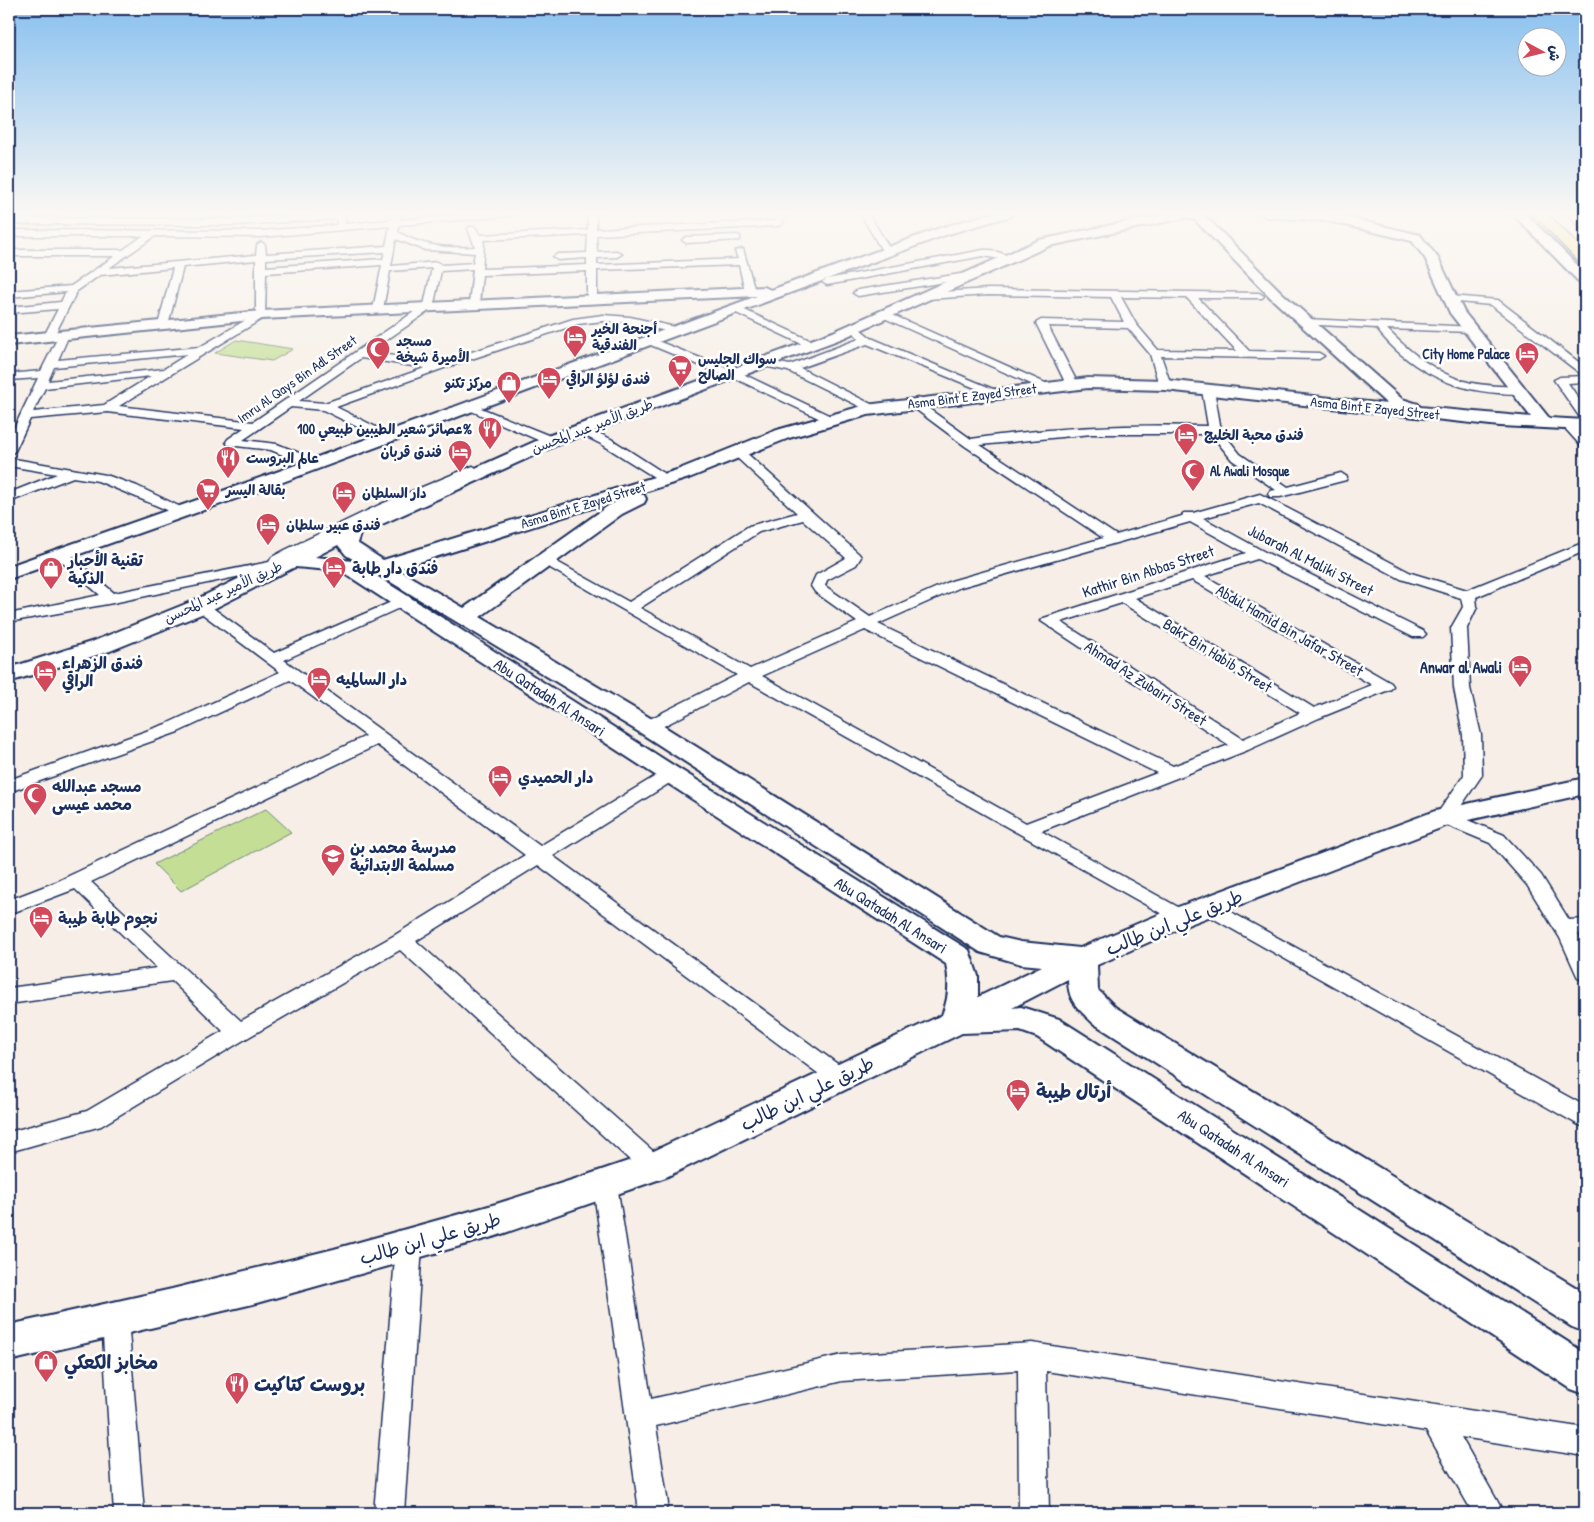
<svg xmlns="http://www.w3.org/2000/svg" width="1594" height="1522" font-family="'Patrick Hand','Playpen Sans Arabic',sans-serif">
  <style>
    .green { fill: #c4de95; stroke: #70867a }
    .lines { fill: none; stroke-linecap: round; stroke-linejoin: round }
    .street-casing { stroke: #1b2f5e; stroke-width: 3 }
    .secondary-casing { stroke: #1b2f5e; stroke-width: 4 }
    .highway-casing { stroke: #1b2f5e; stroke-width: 3 }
    .street { fill: #fff; fill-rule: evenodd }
    .secondary { fill: #fff; fill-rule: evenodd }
    .highway { fill: #fae180; fill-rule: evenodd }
    .labels { text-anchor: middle; stroke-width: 5; stroke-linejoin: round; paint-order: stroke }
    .far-poi-label { font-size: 14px; font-weight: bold; fill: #1b2f5e; stroke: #fff; text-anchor: start }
    .far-street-label { font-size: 14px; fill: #1b2f5e; stroke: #fff }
    .poi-label { font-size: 16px; font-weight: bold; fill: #1b2f5e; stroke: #fff; text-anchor: start }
    .street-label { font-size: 16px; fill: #1b2f5e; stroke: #fff }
    .near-street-label { font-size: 19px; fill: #1b2f5e; stroke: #fff }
    .near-poi-label { font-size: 19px; font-weight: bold; fill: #1b2f5e; stroke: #fff; text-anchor: start }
  </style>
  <rect width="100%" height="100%" fill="#f7efe7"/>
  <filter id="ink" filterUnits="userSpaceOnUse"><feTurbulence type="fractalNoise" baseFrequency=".02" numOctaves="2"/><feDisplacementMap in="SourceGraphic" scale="10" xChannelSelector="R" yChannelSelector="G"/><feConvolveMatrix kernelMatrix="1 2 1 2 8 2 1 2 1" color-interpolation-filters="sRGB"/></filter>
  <g filter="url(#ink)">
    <path class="green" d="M236,340L293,349L272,361L215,353Z
      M266,809L291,832L181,891L154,864Z"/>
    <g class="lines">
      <defs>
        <path id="street" d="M341,213L345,216V224L391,220L393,213H401L400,220L479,213H514L510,216L399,225L398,232C423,247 446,248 475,247L468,229L469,227H475L480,235L588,230V213H596V229L775,221L779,213H787L781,225L778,226L596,235L597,252L617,251L622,254L617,257L597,258V265L738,259L735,251L743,249L755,291L750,294L745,291L739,265L597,270V298L592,301L587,298V271L482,275L479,304L474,307L469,304L473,269L441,271L433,308L369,352L438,363L573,319L603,315L630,317L684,329L685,331L680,334L630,323L603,321L578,324L444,368L336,407L390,434L392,437L390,440L386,441L323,410L291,407L243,440L277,444L319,461L321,464L319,467H311L271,450L228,445L226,442L228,439L244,428L107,412L30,419L15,451L9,455V439L38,378L9,380V374L41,371L60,333H68L69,335L58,360L200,347L256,314V260L183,267L168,325L163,328L158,325L173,268L100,275L77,291L54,336L49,339L44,336L58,309L9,313V307L61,302L66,292L9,297V291L71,286L115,256H9V250H123L143,236H9V230L261,231L337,225V219L234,225L9,224V218L234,219ZM390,226L386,246L266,254L265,245L261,242L257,245L256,255L109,268L155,236L261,237ZM588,235L587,253L558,254L553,257L558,260L587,258V265L482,269L484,244L483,240ZM396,239L425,250L475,253L473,263L442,265L437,262L391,266ZM385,252L383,259L266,267V259ZM382,265L373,309L374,311L383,309L390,271L432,268L424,305L253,422L119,406L265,317L266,273ZM188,354L164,369L48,381L54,367ZM361,358L425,368L325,403L299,401ZM151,376L104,405L33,412L45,388Z
          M860,213H868L892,252L890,254H884Z
          M737,235L740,236V240L686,243L682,240L686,237Z
          M983,250H991L1016,258L1011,261L983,256L827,285L822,282L827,279Z
          M973,272L978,275L976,277L858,296L853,293L858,290Z
          M988,289L1259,293L1264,296L1262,298H1198L1249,351L1319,353L1324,356L1319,359L1161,356L1171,385L1165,388L1159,385L1150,354L1128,328L1048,326L1078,384L1072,387L1066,384L1036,323L1041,320L1124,322L1111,297L988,295L927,299L922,296L927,293ZM1121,297L1187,298L1237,351L1158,350L1136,324Z
          M1451,296L1498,300L1585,367V375L1581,374L1491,305L1448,301L1446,299Z
          M736,306L816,343L817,345L816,347H808L732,311L731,309Z
          M886,312L1050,385L1052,387L1046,390L1042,389L882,317V313Z
          M1305,319L1474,327L1475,329L1470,332L1387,329C1407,350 1436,373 1464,381C1481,386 1500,386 1518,387L1524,390C1518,396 1506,393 1498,393C1450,390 1406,367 1376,328L1301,324V320Z
          M855,325L871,338L1000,392L998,394H990L867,344L800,368L877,407L879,409L873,413L788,371L759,365L758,363L763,360L790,365L859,339L850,328Z
          M650,338L733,371L739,372L839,420L833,424L829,423L734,378L728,377L646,343L645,341Z
          M1585,376V382L1568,383L1585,408V420L1581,419L1554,380L1560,377Z
          M1208,387L1214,390L1221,430L1240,454L1288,487L1341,473L1347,477L1346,480L1280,497H1270L1268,494L1270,491L1276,490L1232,460L1211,434H1092L980,445L1116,535L1182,516L1184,513H1193L1260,494L1411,573L1467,590L1585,542V551L1476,597L1477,607L1467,628L1470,688L1481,735L1482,775L1455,815L1504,835L1541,875L1569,920L1585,919V933L1578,934L1585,949V981L1578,978L1560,938L1527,885L1490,843L1437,821L1435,817L1464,775L1463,735L1454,688L1451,628L1463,607L1461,598L1401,579L1259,503L1203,518L1263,551L1423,631L1426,634L1423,637H1413L1257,559L1205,576L1391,683L1393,686L1391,689L1319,718L1248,750L1041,831L1187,912L1190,917L1187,922L1180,924L749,682L654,731H642L640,727L642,723L737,675L538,561L545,557L550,558L629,602L749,526L797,513L734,455L732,452L734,449H742L859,554L861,557L856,565L827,580L825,586L870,617L951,581L1103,538L965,446L910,405V401H918L971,439C1050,427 1129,424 1208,426L1202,390ZM803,520L846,558L816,575L811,586L815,592L857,622L750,669L640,608L759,532ZM1190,522L1246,553L1044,618L1041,621L1229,745L1173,766L878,624L961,587ZM1192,580L1372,685L1314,708L1135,598ZM1122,603L1300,713L1243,739L1061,622ZM865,630L1157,773L1026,823L762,676Z
          M471,404L555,438L557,441L555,444H547L467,409L465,407Z
          M1568,421L1572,422L1585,436V447L1581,446L1562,425Z
          M581,425L611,439L673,479L672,482H662L603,445L577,432L575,429L577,426Z
          M9,458L106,475L137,486L191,512L189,515H179L98,481L73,477L9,502V493L57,474L9,466Z
          M473,466L479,470L477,473L389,511L295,556L284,562L280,571L269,570L113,603L9,622V614L100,595L57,558L55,555L57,552H67L114,593L269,562L272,557L285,550L379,505Z
          M403,597L410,601L408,604L284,660L540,846L664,771H676L679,775L676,779L553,856L847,1071L850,1077L847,1083L839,1086L831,1083L538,865L416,941L663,1160L666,1167L663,1174L654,1177L645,1174L400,950L247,1038L101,1126L9,1152V1132L87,1111L223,1031L172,981L9,1004V988L157,968L75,889L9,914V900L56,882L366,736L290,680L178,732L9,792V780L166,724L280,672L196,609L194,606L196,603H206L274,653ZM377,745L525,855L395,935L241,1021L91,882Z
          M1209,900L1585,1106V1127L1577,1124L1202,912L1199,907L1202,902Z
          M605,1174L614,1178L617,1185L651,1399L842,1355L1032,1343L1585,1428V1456L1461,1437L1504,1513H1473L1426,1431L1046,1371L1049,1513H1019L1018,1370L842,1381L656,1426L668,1504L664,1513H634L638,1503L593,1185L596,1178Z
          M409,1235L418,1238L422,1246L404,1513H374L396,1246L400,1238Z
          M115,1307L124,1311L128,1320L144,1513H114L102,1320L106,1311Z"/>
        <path id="secondary" d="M993,213H1013L1011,216L948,234L283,482L9,579V566L271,474L757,296L261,319L9,345V336L261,311L764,287L771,290L940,228Z
          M1170,213H1201L1204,215L1282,293L1402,399L1418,404L1420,407L1531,417L1450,313L1425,258L1412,241L1328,221L1267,217L1261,213H1328L1420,235L1438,258L1464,312L1549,418L1585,420V430L1500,426L1165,390L1088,388L868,415L789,438L689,478L638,494L644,495L646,499L644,503L622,514L480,617L657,722L999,937L1021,942L1080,948L1170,910L1435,811L1585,778V794L1451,824L1190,924L1097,965L1098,990L1115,1007L1585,1293V1332L1572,1327L1093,1023C1078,1008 1068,1002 1068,979L1012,1008L1021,1007L1059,1019L1585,1353V1394L1571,1389L1037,1037L1020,1031L962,1033L666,1177L496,1236L253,1304L9,1361V1325L172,1289L334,1249L496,1204L575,1179L643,1156L942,1015C949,998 950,982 946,964L341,571L295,567L209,611L110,651L9,682V668L94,641L193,601L344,527L545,437L833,332L1039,240ZM1189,217L1196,221L1272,299L1387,404L1165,380L1088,378L866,405L777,430L677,470L383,560L357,543L360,534L557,445L843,338L1049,246ZM624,498L608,506L464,608L397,569ZM338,545L346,555L639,732L980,952L1021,964L1042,966L978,997V976L969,950L679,769L353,561L315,557Z
          M1512,213H1525L1585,273V284L1580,283Z
          M1567,213H1580L1585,218V229L1581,228Z"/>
        <path id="highway" d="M1532,213H1547L1585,252V264L1580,263Z"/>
      </defs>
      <use href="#street" class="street-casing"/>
      <use href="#secondary" class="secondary-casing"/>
      <use href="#highway" class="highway-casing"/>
      <use href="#street" class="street"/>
      <use href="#secondary" class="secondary"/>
      <use href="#highway" class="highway"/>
    </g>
  </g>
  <linearGradient id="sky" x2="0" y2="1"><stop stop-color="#88c0ef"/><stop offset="0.5" stop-color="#fbf8f4"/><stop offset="1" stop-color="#fbf8f4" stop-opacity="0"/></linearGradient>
  <rect width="1594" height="426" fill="url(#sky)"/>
  <defs>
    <symbol id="hotel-pin" viewBox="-11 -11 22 30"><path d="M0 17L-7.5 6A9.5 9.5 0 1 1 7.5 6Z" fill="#d1495b" stroke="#fff"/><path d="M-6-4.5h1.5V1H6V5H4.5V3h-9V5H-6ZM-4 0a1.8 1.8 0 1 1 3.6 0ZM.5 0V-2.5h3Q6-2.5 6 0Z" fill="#fff"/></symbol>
    <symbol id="mosque-pin" viewBox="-11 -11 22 30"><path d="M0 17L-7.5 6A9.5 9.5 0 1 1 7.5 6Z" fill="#d1495b" stroke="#fff"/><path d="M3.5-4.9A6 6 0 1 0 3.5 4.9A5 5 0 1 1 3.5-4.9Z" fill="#fff"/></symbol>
    <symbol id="supermarket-pin" viewBox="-11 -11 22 30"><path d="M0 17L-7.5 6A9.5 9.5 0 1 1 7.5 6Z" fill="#d1495b" stroke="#fff"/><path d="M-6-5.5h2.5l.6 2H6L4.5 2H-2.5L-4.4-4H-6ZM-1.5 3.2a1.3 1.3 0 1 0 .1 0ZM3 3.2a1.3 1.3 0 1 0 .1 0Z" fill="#fff"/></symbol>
    <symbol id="shop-pin" viewBox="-11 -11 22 30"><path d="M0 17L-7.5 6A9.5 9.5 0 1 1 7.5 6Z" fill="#d1495b" stroke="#fff"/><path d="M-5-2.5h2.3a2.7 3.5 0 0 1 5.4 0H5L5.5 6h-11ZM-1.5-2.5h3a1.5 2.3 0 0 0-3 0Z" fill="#fff"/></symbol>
    <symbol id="restaurant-pin" viewBox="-11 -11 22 30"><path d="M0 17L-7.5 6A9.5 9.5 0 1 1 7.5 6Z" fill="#d1495b" stroke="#fff"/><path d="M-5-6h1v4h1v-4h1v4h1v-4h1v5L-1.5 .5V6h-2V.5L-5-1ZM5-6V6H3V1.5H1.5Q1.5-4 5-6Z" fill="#fff"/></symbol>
    <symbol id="school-pin" viewBox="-11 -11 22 30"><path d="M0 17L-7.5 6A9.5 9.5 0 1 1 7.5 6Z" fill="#d1495b" stroke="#fff"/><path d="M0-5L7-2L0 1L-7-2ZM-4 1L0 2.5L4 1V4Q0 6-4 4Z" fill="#fff"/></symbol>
  </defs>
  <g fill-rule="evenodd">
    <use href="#hotel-pin" x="561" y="323" width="28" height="38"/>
    <use href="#mosque-pin" x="364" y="335" width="28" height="38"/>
    <use href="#hotel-pin" x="1513" y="340" width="28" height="38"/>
    <use href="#supermarket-pin" x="666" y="353" width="28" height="38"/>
    <use href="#hotel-pin" x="535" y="365" width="28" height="38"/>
    <use href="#shop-pin" x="495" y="369" width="28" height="38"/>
    <use href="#restaurant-pin" x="476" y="415" width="28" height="38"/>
    <use href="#hotel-pin" x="1172" y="421" width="28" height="38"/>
    <use href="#hotel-pin" x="446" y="438" width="28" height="38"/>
    <use href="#restaurant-pin" x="214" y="444" width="28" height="38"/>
    <use href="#mosque-pin" x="1179" y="457" width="28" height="38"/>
    <use href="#supermarket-pin" x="194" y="476" width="28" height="38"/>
    <use href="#hotel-pin" x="330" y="479" width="28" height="38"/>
    <use href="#hotel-pin" x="254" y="511" width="28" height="38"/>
    <use href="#hotel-pin" x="320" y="554" width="28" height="38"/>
    <use href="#shop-pin" x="37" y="555" width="28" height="38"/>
    <use href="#hotel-pin" x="1506" y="653" width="28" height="38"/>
    <use href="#hotel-pin" x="31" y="658" width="28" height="38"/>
    <use href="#hotel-pin" x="305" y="665" width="28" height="38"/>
    <use href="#hotel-pin" x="486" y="763" width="28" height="38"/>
    <use href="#mosque-pin" x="21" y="781" width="28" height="38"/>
    <use href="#school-pin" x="319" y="842" width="28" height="38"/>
    <use href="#hotel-pin" x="27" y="904" width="28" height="38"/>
    <use href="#hotel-pin" x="1004" y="1077" width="28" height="38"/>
    <use href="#shop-pin" x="32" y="1348" width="28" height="38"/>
    <use href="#restaurant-pin" x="223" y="1370" width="28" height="38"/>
  </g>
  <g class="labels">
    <g class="far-poi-label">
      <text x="592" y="334">أجنحة الخير<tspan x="592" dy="16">الفندقية</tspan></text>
      <text x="396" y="346">مسجد<tspan x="396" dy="16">الأميرة شيخة</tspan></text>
      <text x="1510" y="359" text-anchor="end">City Home Palace</text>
      <text x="698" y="364">سواك الجليس<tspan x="698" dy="16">الصالح</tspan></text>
      <text x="566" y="384">فندق لؤلؤ الراقي</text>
      <text x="492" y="388" text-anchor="end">مركز تكنو</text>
      <text x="472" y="434" text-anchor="end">عصائر شعير الطيبين طبيعي 100%</text>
      <text x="1204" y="440">فندق محبة الخليج</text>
      <text x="442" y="457" text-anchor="end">فندق قربان</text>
      <text x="246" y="463">عالم البروست</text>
      <text x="1210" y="476">Al Awali Mosque</text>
      <text x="226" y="495">بقالة اليسر</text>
      <text x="362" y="498">دار السلطان</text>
      <text x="286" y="530">فندق عبير سلطان</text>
    </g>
    <g class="far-street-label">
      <text transform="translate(297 379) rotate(-35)" y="5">Imru Al Qays Bin Adl Street</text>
      <text transform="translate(972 396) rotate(-7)" y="5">Asma Bint E Zayed Street</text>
      <text transform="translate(1375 408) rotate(6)" y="5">Asma Bint E Zayed Street</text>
      <text transform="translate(592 426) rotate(-21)" y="5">طريق الأمير عبد المحسن</text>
      <text transform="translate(583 505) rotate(-17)" y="5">Asma Bint E Zayed Street</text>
      <text transform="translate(223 592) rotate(-25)" y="5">طريق الأمير عبد المحسن</text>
    </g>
    <g class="poi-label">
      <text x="68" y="566">تقنية الأحبار<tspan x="68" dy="18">الذكية</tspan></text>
      <text x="352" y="574">فندق دار طابة</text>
      <text x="62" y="669">فندق الزهراء<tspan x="62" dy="18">الراقي</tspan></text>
      <text x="1502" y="673" text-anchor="end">Anwar al Awali</text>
      <text x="336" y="685">دار السالميه</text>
      <text x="518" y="783">دار الحميدي</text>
      <text x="52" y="792">مسجد عبدالله<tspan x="52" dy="18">محمد عيسى</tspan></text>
      <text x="350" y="853">مدرسة محمد بن<tspan x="350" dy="18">مسلمة الابتدائية</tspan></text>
      <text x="58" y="924">نجوم طابة طيبة</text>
    </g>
    <g class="street-label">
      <text transform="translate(1311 560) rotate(27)" y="6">Jubarah Al Maliki Street</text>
      <text transform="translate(1148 571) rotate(-18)" y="6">Kathir Bin Abbas Street</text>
      <text transform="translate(1290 630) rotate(30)" y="6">Abdul Hamid Bin Jafar Street</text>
      <text transform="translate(1218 655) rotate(32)" y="6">Bakr Bin Habib Street</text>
      <text transform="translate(1146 683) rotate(33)" y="6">Ahmad Az Zubairi Street</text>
      <text transform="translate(550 697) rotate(33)" y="6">Abu Qatadah Al Ansari</text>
      <text transform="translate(891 915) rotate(32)" y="6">Abu Qatadah Al Ansari</text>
      <text transform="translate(1234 1148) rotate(33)" y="6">Abu Qatadah Al Ansari</text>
    </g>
    <g class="near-street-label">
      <text transform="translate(1174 922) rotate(-22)" y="7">طريق علي ابن طالب</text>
      <text transform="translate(807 1093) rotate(-26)" y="7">طريق علي ابن طالب</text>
      <text transform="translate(430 1238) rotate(-16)" y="7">طريق علي ابن طالب</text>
    </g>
    <g class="near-poi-label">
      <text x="1036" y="1098">أرتال طيبة</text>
      <text x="64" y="1369">مخابز الكعكي</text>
      <text x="254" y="1391">بروست كتاكيت</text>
    </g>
  </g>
  <rect width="1594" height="1522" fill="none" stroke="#fff" stroke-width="30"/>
  <rect x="15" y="15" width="1564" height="1492" fill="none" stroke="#1b2f5e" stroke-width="2" filter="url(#ink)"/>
  <g transform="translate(1542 52) rotate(97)"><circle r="24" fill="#ffffff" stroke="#a4acbf"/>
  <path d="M0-4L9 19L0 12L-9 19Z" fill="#d1495b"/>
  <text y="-8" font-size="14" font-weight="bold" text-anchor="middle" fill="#1b2f5e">ش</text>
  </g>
</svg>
